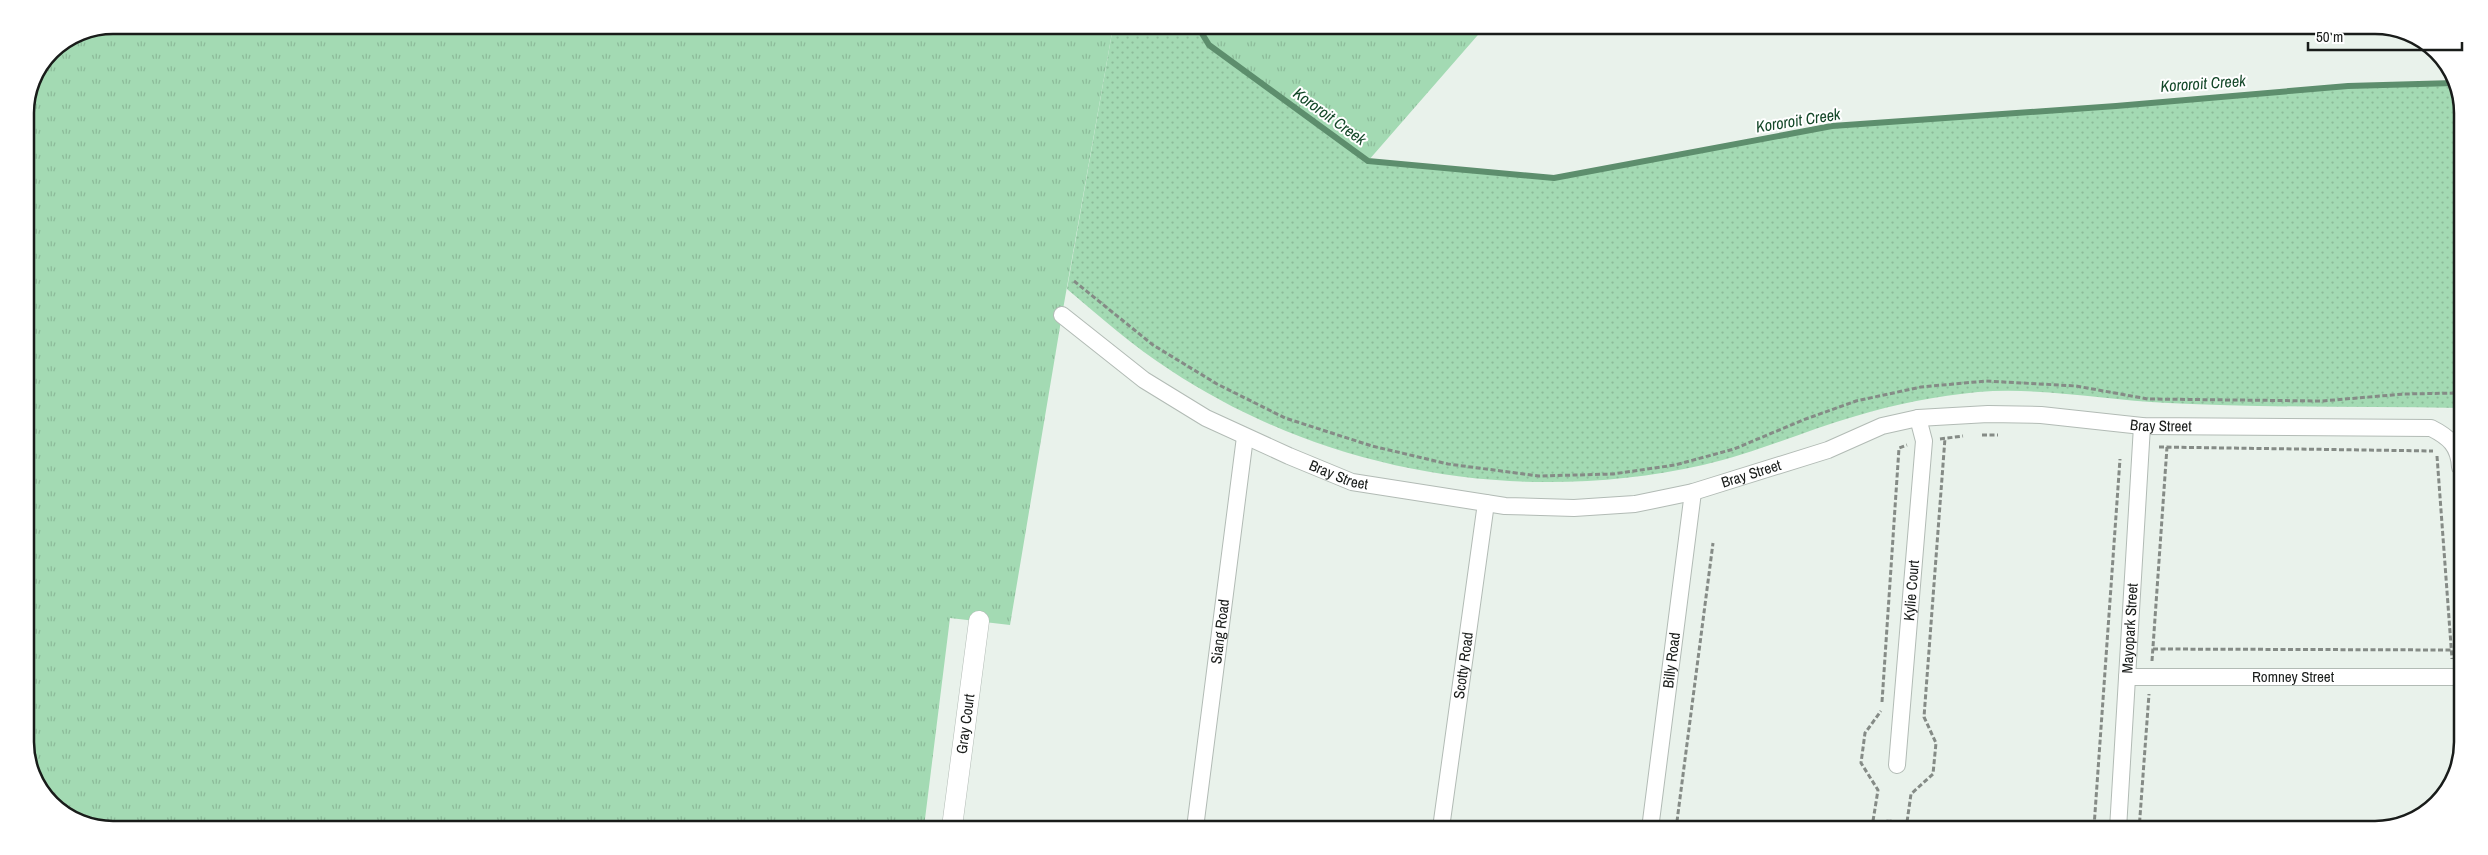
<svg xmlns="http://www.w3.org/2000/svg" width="2488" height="855" font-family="'Archivo Narrow',sans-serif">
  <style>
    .grass { fill: url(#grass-tufts) }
    .park { fill: url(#park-dots) }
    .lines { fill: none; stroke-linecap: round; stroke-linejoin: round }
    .stream { stroke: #5d8e6d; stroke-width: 6 }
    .service-casing { stroke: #b2bbb5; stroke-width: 10 }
    .minor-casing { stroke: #b2bbb5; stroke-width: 18 }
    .tertiary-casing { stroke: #b2bbb5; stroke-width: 21 }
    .path { stroke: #858b86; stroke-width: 3; stroke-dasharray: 5 2.5; stroke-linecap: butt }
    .service { stroke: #fff; stroke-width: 9 }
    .minor { stroke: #fff; stroke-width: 16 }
    .tertiary { stroke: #fff; stroke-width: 20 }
    .labels { text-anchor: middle; stroke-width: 4; stroke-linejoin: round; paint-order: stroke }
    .street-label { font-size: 15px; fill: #191c1a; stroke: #fff }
    .water-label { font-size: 16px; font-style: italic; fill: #134728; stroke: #fff }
    .rim { fill: none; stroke: #191c1a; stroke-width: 2.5 }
  </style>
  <defs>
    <pattern id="grass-tufts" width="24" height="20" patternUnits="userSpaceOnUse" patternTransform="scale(1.25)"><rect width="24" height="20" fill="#a3dab3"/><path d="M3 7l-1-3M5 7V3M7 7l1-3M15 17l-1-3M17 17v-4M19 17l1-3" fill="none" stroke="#8cba99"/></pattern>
    <pattern id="park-dots" width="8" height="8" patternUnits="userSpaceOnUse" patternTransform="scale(1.25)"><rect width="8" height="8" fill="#a3dab3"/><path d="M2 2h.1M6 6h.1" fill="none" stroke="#8cba99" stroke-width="1.8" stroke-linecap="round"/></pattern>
  </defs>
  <rect width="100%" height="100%" fill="#e9f2eb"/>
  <path class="grass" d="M113,25L1113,27L1062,315L1010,625L950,618L924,827L85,825L43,796L25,748V107L51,50L79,32Z
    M1198,27L1484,28L1368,161L1209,45Z"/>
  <path class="park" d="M1113,27H1198L1209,45L1368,161L1554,178L1832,126L2116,106L2348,86L2454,83L2463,107L2461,408C2363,406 2265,408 2168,403C2105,400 2041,387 1978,392C1937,396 1895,404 1856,416C1804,431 1756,453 1703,465C1521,506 1326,473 1170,370C1133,346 1100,317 1067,289Z"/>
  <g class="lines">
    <path class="stream" d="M1198,27L1209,45L1368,161L1554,178L1832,126L2116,106L2348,86L2454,83"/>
    <defs>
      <path id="service" d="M1888,829L1889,824"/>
      <g id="minor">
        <path id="s1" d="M1062,315L1144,380L1206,418L1289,456L1352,482L1505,506L1574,508L1635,504L1693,492L1828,450L1882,426L1918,418L1988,414L2041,415L2142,426L2431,428C2449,437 2459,446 2460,467"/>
        <path id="s2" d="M2127,677H2459"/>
        <path id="s3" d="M1897,765L1924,441L1918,418"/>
        <path id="s4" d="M1195,828L1245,437"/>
        <path id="s5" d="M1441,828L1486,503"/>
        <path id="s6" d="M1650,829L1693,492"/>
        <path id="s7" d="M2118,829L2142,426"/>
      </g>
      <g id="tertiary">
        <path id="s8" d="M952,827L979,621"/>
      </g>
    </defs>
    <use href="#service" class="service-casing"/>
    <use href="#minor" class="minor-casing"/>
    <use href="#tertiary" class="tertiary-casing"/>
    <path class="path" d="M1074,281L1153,345L1217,384L1285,418L1372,446L1448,464L1539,476L1613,474L1675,465L1734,449L1803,420L1856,401L1921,387L1986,381L2076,386L2148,399L2322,401L2404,394L2461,393
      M1982,435H1998
      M1940,439L1963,436
      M2159,447L2433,451
      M2437,456L2452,659
      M2153,649L2452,650
      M2152,661L2167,447
      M2457,695L2459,712
      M1882,702L1899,448L1907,445
      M1873,821L1878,790L1861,763L1865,733L1881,711
      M2094,827L2120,459
      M1676,829L1713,543
      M1906,829L1911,794L1933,774L1936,743L1924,717L1945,438
      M2139,830L2149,694"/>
    <use href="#service" class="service"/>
    <use href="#minor" class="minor"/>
    <use href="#tertiary" class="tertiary"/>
  </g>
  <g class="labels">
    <g class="street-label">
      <text dy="5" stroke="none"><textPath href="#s1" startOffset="1162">Bray Street</textPath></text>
      <text dy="5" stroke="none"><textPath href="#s1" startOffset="322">Bray Street</textPath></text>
      <text dy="5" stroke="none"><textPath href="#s1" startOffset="742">Bray Street</textPath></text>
      <text dy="5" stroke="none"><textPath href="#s3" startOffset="175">Kylie Court</textPath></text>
      <text dy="5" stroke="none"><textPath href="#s7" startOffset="201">Mayopark Street</textPath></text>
      <text dy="5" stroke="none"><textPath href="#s4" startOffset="198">Siang Road</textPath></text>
      <text dy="5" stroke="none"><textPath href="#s6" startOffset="170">Billy Road</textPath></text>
      <text dy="5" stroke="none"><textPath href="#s5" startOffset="164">Scotty Road</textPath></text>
      <text dy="5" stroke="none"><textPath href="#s2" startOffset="166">Romney Street</textPath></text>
      <text dy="5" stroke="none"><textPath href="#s8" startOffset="104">Gray Court</textPath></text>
    </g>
    <g class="water-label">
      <text transform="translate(2203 83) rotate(-4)" y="6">Kororoit Creek</text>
      <text transform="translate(1330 116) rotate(36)" y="6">Kororoit Creek</text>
      <text transform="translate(1798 120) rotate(-9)" y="6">Kororoit Creek</text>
    </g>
  </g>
  <path d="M0 0H2488V855H0ZM113 34H2375A79 79 0 0 1 2454 113V742A79 79 0 0 1 2375 821H113A79 79 0 0 1 34 742V113A79 79 0 0 1 113 34Z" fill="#fff" fill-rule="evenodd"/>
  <path class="rim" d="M113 34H2375A79 79 0 0 1 2454 113V742A79 79 0 0 1 2375 821H113A79 79 0 0 1 34 742V113A79 79 0 0 1 113 34Z"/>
  <path d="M2308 42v8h154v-8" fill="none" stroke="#191c1a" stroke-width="2.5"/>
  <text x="2316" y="42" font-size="15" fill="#191c1a" stroke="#ffffff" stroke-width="4" paint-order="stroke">50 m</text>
</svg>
